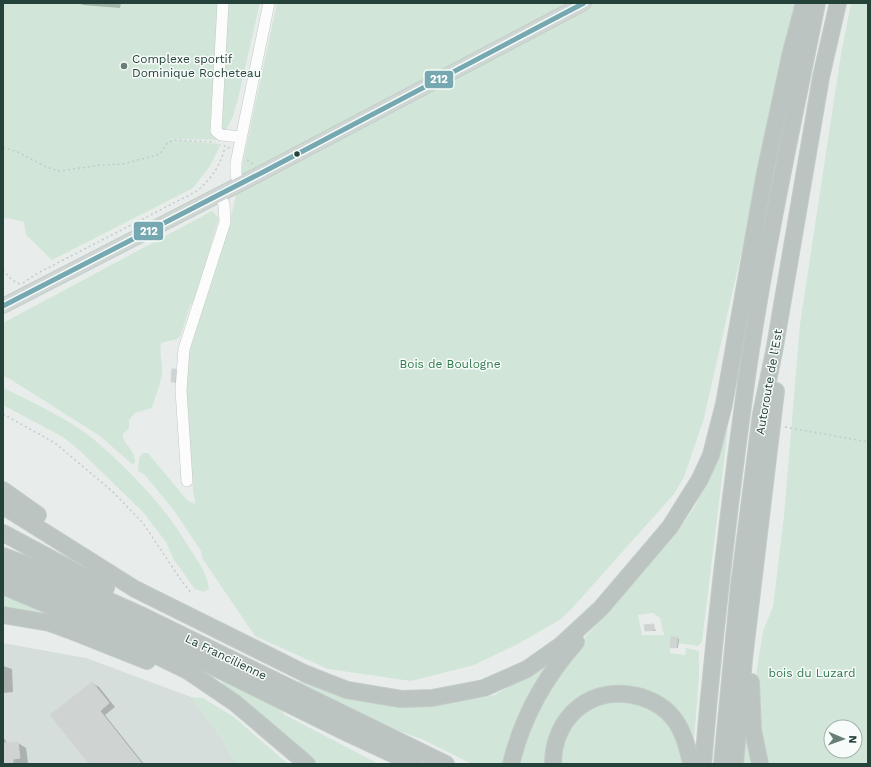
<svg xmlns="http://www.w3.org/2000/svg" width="871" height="767" font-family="'Work Sans',sans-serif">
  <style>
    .built { fill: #d6dedb }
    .green { fill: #d1e6d8; fill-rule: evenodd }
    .shadow { fill: #0003 }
    .building { fill: #cfd4d2; stroke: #d1d6d4 }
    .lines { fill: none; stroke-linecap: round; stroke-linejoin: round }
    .minor-casing { stroke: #c5cac8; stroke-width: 12 }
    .major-casing { stroke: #c3ccc9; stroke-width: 16 }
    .highway-casing { stroke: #c3ccc9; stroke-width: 18 }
    .path { stroke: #c3ccca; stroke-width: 1.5; stroke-dasharray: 2 3; stroke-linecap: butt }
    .minor { stroke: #fcfcfc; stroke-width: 11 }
    .major { stroke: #cfd7d5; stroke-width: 14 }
    .highway { stroke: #bcc4c2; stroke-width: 16 }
    .bus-1-casing { stroke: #f7fbf9; stroke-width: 8 }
    .bus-1 { stroke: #75a8b0; stroke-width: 5 }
    .poi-dot { fill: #697e78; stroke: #f7fbf9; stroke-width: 1.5 }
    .bus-dot { fill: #24423a; stroke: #f7fbf9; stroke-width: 1.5 }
    .labels { text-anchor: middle; stroke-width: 3; stroke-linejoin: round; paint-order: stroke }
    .poi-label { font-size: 12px; fill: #24423a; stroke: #f7fbf9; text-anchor: start }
    .park-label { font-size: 12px; fill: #2d7a4b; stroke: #f7fbf9 }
    .street-label { font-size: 12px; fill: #24423a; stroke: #f7fbf9 }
    .line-badge { stroke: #f7fbf9; stroke-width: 1.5 }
    .badge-label { font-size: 11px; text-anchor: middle; font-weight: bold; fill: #fff }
  </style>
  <rect width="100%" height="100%" fill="#e8edeb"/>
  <path class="built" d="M3,643L86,658L191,697L220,736L237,764H3Z"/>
  <path class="green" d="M3,3H260L238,99L233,116L225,132L224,140L164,139L221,144L210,166L193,188L52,260L26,235L24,222L7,218L3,219Z
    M277,3H798L704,418L684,477L674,494L575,605L561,619L518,644L474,665L411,681L328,669L255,636L202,558L201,551L175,512L145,475L138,471L139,458L143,453H148L187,500L195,504L185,424L184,358L230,222Z
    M851,3H868V764H765L756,675L763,631L773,607L784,516L800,324L841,54ZM831,727H855V751H831Z
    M212,211L219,218L194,301L190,306L181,335L177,339L161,343C159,354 163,364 162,375C162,378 153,405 152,408L135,413L129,420V428L123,434C122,445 136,449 135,463L132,464L100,436L10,379L3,376V323Z
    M3,388C30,401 56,413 81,430C97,441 111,454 125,468C150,493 170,515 188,546C196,558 208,574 209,589L204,592L195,589L174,560L166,542L143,512L78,449L63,437L3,405Z
    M728,428L702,642L698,646L677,643V638L671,637L670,653L685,655L686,648L699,651V678L694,739L693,740L668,707L590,695L548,764H515L524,736L572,652L675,535L694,508L716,463ZM653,613L660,618L664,635H642L638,615Z
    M3,596L47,613L82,629L3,612Z
    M549,661L552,663L505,764H472L424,740L388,727L298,682L302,679L429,704L481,698L495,695Z
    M221,680C239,689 274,700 285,715L379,764H315L281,731L225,687Z
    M191,697L203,698L234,717L288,764H237L220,736Z
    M611,699L647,704L672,726L686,764H559L558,756L575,717Z
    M744,728L755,764H742Z"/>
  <path class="shadow" d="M79,3H121L120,8L83,5Z
    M175,370L179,373L178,384L172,381Z
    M653,625L656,631H646Z
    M677,638L679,639L678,648L671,647Z
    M3,666L12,669L13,692L3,693Z
    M92,683L99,687L115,707L105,715L144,764H90Z
    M3,737L8,744L18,743L26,748L28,763L3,764Z"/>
  <path class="building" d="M172,369H176L175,382H171Z
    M654,624V630L645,631L644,625Z
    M671,637H678L676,648L670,647Z
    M92,682L109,703L100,711L142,764H89L50,715Z
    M18,742L20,758L13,759V764H3V743Z"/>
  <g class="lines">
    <defs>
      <path id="minor" d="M223,3L216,131L221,135L241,137
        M239,184L236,175V163L269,3
        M187,481L181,390L184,349L225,222L224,204L219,194"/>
      <path id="major" d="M3,306L267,170L584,3"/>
      <path id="highway" d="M3,490L38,515
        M3,506L135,589L306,674L347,690L401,699L432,698L484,688L527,669L561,645L601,608L670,527L700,479L711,455L724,404L765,173L791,52L804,3
        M3,533L106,588
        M3,556L43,571L143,616L446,764
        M3,570L78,600L341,730L414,764
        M3,586L74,616L188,671L235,703L307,764
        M3,615L50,623L69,630L147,661
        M751,682L753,730L760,764
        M511,764C522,718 545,677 576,642
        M553,764C553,715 594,683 641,697C654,701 666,708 674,719C684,732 688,748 691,764
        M703,764C714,634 729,505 747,376C765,251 792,127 817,3
        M722,764L739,586L761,414L774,352L821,77L838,3
        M735,764L744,659L776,391"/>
    </defs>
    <use href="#minor" class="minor-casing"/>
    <use href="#major" class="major-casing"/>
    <use href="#highway" class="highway-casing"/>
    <path class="path" d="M224,145L225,147L230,148
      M3,148L16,151L46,167L59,171L102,165L123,164L154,156L160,154L168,142L174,140L215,142
      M247,160L253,164
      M3,270L11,279L21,285
      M23,283L38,273L197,191C211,179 221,165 225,147
      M3,414L55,443L112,491L143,523L181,580L192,594
      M785,427L868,442"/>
    <use href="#minor" class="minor"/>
    <use href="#major" class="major"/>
    <use href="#highway" class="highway"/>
    <defs>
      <path id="bus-1" d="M3,306L267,170L584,3"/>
    </defs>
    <use href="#bus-1" class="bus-1-casing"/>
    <use href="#bus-1" class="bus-1"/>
  </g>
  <circle class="poi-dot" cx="124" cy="66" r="4"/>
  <circle class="bus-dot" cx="297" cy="154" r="3.5"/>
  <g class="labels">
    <g class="poi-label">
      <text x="132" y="63">Complexe sportif<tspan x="132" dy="14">Dominique Rocheteau</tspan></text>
    </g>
    <g class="park-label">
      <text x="450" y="368">Bois de Boulogne</text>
      <text x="812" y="677">bois du Luzard</text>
    </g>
    <g class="street-label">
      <text transform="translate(769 382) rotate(-80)" y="4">Autoroute de l’Est</text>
      <text transform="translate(226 657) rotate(26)" y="4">La Francilienne</text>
    </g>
  </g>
  <g class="line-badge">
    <rect x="424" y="70" width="30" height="19" rx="4" fill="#75a8b0"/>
    <rect x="133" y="221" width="31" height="20" rx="4" fill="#75a8b0"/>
  </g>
  <g class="badge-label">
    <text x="439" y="83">212</text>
    <text x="149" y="235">212</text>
  </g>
  <rect width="871" height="767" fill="none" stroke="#24423a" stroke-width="8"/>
  <g transform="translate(843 739) rotate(92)"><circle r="19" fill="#f7fbf9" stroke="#a3b1ad"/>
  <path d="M0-3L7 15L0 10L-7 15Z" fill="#697e78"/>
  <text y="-6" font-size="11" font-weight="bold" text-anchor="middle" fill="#24423a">N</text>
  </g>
</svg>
